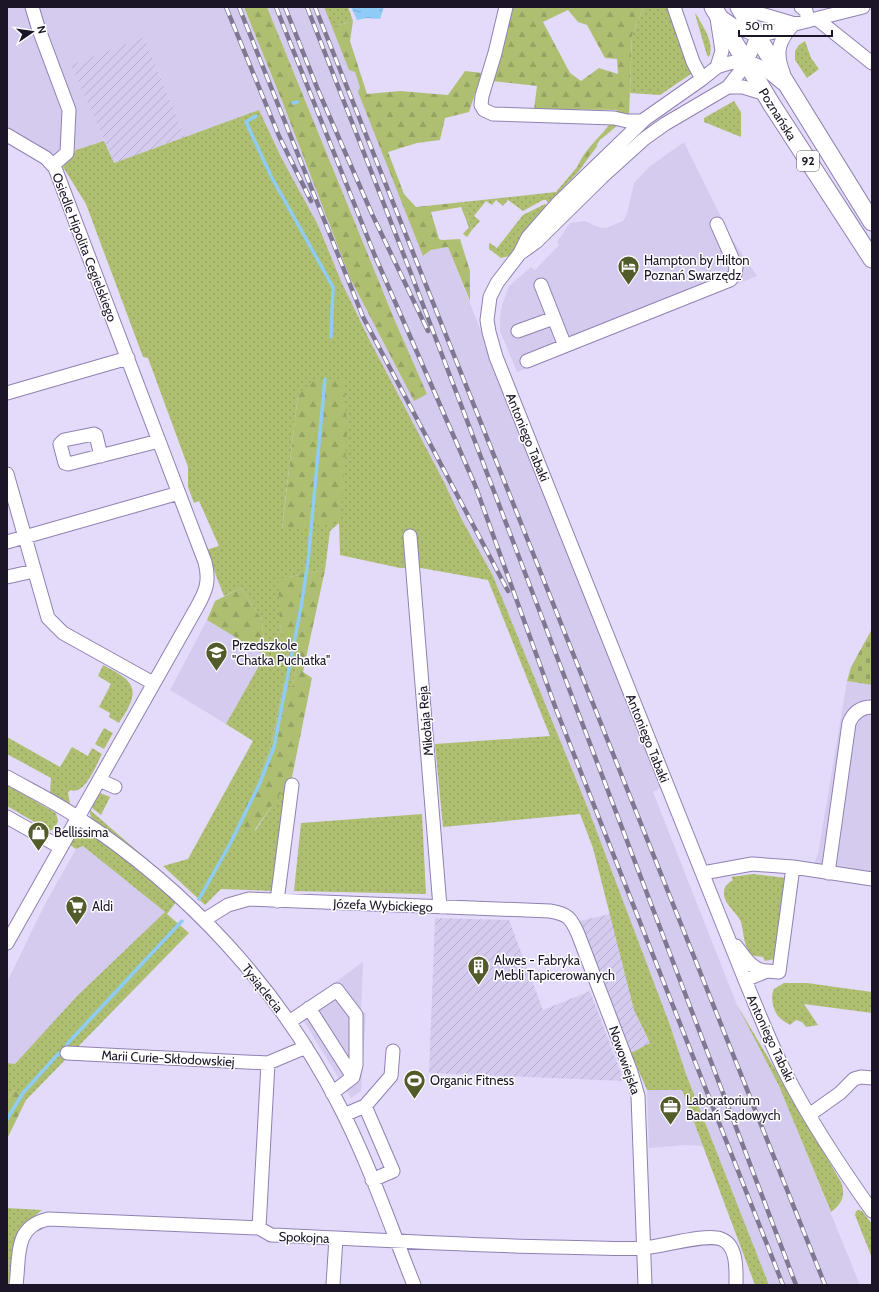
<svg xmlns="http://www.w3.org/2000/svg" width="879" height="1292" font-family="Cabin,sans-serif">
  <style>
    .built { fill: #d5cbef }
    .industrial { fill: url(#industrial-furrows) }
    .green { fill: url(#green-dots); fill-rule: evenodd }
    .forest { fill: url(#forest-firs); fill-rule: evenodd }
    .cemetery { fill: url(#cemetery-stones) }
    .water { fill: url(#water-ripples) }
    .lines { fill: none; stroke-linecap: round; stroke-linejoin: round }
    .stream { stroke: #8eccf6; stroke-width: 3.5 }
    .minor-casing { stroke: #9081b2; stroke-width: 15 }
    .major-casing { stroke: #9081b2; stroke-width: 19 }
    .minor { stroke: #fff; stroke-width: 13 }
    .major { stroke: #fff; stroke-width: 17 }
    .rail-casing { stroke: #807891; stroke-width: 4.5 }
    .rail { stroke: #fff; stroke-width: 3; stroke-dasharray: 9; stroke-linecap: butt }
    .labels { text-anchor: middle; stroke-width: 3; stroke-linejoin: round; paint-order: stroke }
    .shield { fill: #fff; stroke: #5f5b68; stroke-width: 1 }
    .shield-label { font-size: 12px; font-weight: bold; fill: #1b1527 }
    .street-label { font-size: 13px; fill: #1b1527; stroke: #fff }
    .poi-label { font-size: 13px; fill: #1b1527; stroke: #fff; text-anchor: start }
  </style>
  <defs>
    <pattern id="industrial-furrows" width="10" height="10" patternUnits="userSpaceOnUse"><rect width="10" height="10" fill="#d5cbef"/><path d="M-1 1l2-2M0 10L10 0M9 11l2-2" fill="none" stroke="#b6adcd"/></pattern>
    <pattern id="green-dots" width="8" height="8" patternUnits="userSpaceOnUse"><rect width="8" height="8" fill="#afbf72"/><path d="M2 2h.1M6 6h.1" fill="none" stroke="#96a363" stroke-width="1.8" stroke-linecap="round"/></pattern>
    <pattern id="forest-firs" width="22" height="20" patternUnits="userSpaceOnUse"><rect width="22" height="20" fill="#afbf72"/><path d="M5 1l3.5 6h-7zM16 11l3.5 6h-7z" fill="#96a363"/></pattern>
    <pattern id="cemetery-stones" width="16" height="16" patternUnits="userSpaceOnUse"><rect width="16" height="16" fill="#afbf72"/><path d="M2 7V4a2 2 0 0 1 4 0v3zM10 15v-3a2 2 0 0 1 4 0v3z" fill="#96a363"/></pattern>
    <pattern id="water-ripples" width="26" height="14" patternUnits="userSpaceOnUse"><rect width="26" height="14" fill="#8eccf6"/><path d="M2 4q2-2 4 0t4 0M15 11q2-2 4 0t4 0" fill="none" stroke="#7aaed3"/></pattern>
  </defs>
  <rect width="100%" height="100%" fill="#e4dbfb"/>
  <path class="built" d="M7,7H244L282,101L350,278L414,400L427,394L395,321L267,7H324L349,69L355,72L424,256L431,250L448,247L660,788L653,792L737,1005L779,1086L860,1285H769L686,1074L670,1025L589,811L493,576L461,518L444,482L369,339L341,281L318,225L281,157L259,110L185,137L144,37L72,65L104,141L76,150L49,156L7,131Z
    M684,142L732,239L757,276L517,372L500,331V317L502,305L509,286L531,267L535,270L559,245L557,242L570,223L585,221L598,227L606,228L623,221L627,214L634,183L649,167Z
    M207,620L265,655L226,724L170,690Z
    M847,681L872,685V874L813,866L818,854Z
    M83,846L165,912L77,996L15,1065L9,1064L7,1063V982L45,904L76,849Z
    M363,962L361,1012L366,1013L361,1091L351,1098L297,1010Z
    M647,1090H682L703,1146L686,1145L649,1148Z"/>
  <path class="industrial" d="M144,37L185,137L114,163L71,65Z
    M610,914L634,1010L650,1044L631,1053L579,921Z
    M435,918L509,920L543,1010L590,991L624,1081L429,1073Z"/>
  <path class="green" d="M324,7H348L353,21L332,27Z
    M644,7H669L691,74L660,95L630,93L632,35Z
    M695,14H696C703,27 715,42 709,57L707,55Z
    M805,41L811,58L819,69L807,78L795,60V51L799,45Z
    M734,101L741,112V137L704,122V118Z
    M259,110L281,157L318,225L341,281L369,339L444,482L461,518L493,576L589,811L670,1025L686,1074L769,1285H755L682,1090H647L631,1053L650,1043L634,1010L593,848L580,814L443,827L435,744L550,736L488,580L421,568H400L340,555L339,523L330,531L325,570L289,577L280,625L287,658L298,660L292,687L284,683L270,750L258,780L255,831L283,789L289,792L273,891L221,889L205,905L163,866L188,859L253,741L226,724L265,655L262,620L241,588L224,596L206,550L219,546L199,501L194,503L188,487V467L148,358L143,357L86,204L63,167L76,150L104,141L114,163ZM298,394L340,522L282,528Z
    M598,145L578,172L548,203L546,200H543L523,211L508,200L503,206L496,200L492,205L486,201L474,216L480,221L472,230L463,202L556,192L577,167L591,146Z
    M545,204L549,207L509,256L501,258L489,249V244L490,243L497,248L523,215Z
    M103,665C115,672 137,680 132,698C130,707 123,716 119,723L109,717L110,713L99,707L111,684L98,676Z
    M104,728L113,733L104,749L95,744Z
    M7,737L60,767L72,747L88,756L92,748L102,754C96,765 85,796 70,790L68,793L70,803H69L50,793L51,778L7,754Z
    M7,785L56,813L58,821L55,828L50,831L7,806Z
    M100,793L110,797L101,815L92,808Z
    M90,810L149,861L95,822C91,818 90,816 90,810Z
    M422,814L426,894L294,891L301,823Z
    M86,832C119,850 148,878 176,902L167,914L189,933L26,1100L14,1090L7,1100V1063L15,1064L77,996L165,912L83,846L76,849L70,845L77,834Z
    M753,874L786,878L775,959L765,961L763,957C759,956 754,957 751,954C743,946 744,932 741,922C737,912 723,904 724,892C724,887 728,883 733,880L731,877Z
    M784,983H807L872,992V1013L804,1004L818,1025L806,1027L802,1022L796,1020L790,1025C787,1023 783,1021 781,1019C773,1013 770,997 774,989Z
    M737,1005L779,1076L841,1182C846,1195 842,1204 831,1212L779,1086Z
    M7,1208L42,1210L20,1228L11,1285H7Z
    M859,1210L862,1211L872,1224V1258L855,1215L856,1211Z"/>
  <path class="forest" d="M244,7H267L395,321L427,394L414,401L350,278L282,101Z
    M511,7H644L632,35L629,116L600,140L576,173C581,147 609,134 617,110L534,109L537,86L492,81ZM568,10L578,22L587,25L605,58L617,59L618,74L599,68L581,81L570,73L543,22Z
    M353,21L350,41L367,94L400,91L448,95L465,71L482,73L469,112L445,118L440,140L417,143L388,152L404,194L416,207L463,202L472,230L467,237L463,234L469,227L461,207L431,212L439,239L442,240L460,239L470,271V301L448,247L431,250L423,256L358,92L360,87L355,72L349,70L332,27Z
    M344,380L347,434L340,523L282,529L298,394L313,381Z
    M325,570L303,672L312,678L289,792L283,790L254,831L237,823L258,780L270,750L284,683L292,687L298,660L287,658L280,625L278,579Z
    M241,588L262,620L265,655L207,620L215,601Z
    M14,1090L26,1100L7,1139V1100Z"/>
  <path class="cemetery" d="M872,629V685L847,681L851,667Z"/>
  <path class="water" d="M351,7H384L380,19L367,18L357,20Z"/>
  <g class="lines">
    <path class="stream" d="M293,103L297,102
      M256,116L246,122L272,178L333,287L331,337
      M199,899L230,844L259,785L274,747L301,607L308,562L325,379
      M67,1044L182,921
      M7,1119L23,1093L59,1053"/>
    <defs>
      <path id="minor" d="M32,7L38,27L69,110L67,153L53,165
        M506,7L495,53L482,96L481,105L484,110L493,114L614,118L627,121H643
        M674,7L693,62L702,79
        M746,7L761,14L795,24
        M801,7L806,11L808,21
        M720,16L733,25L757,36L774,32L795,24L863,7
        M717,18L722,51L717,67L702,79L645,119L557,204L528,237L520,253L497,283L490,297L487,320L489,332L496,357L745,980C758,1011 770,1042 785,1072C810,1121 840,1166 872,1211
        M817,19L872,63
        M717,67C745,55 761,64 782,83
        M783,72C775,52 779,40 793,25
        M728,87H743L766,94
        M7,135L46,158L55,168L205,562C210,581 206,591 197,607L7,943
        M522,252L536,242L602,177L644,139L665,124L728,87L739,73L751,52L757,36
        M541,285L565,346
        M518,331L554,318
        M527,361L730,280L735,274L736,267L717,224
        M7,393L128,358
        M101,456L96,435L94,434L64,440L60,444L65,463L68,464L159,441
        M7,474L48,618L63,633L153,683
        M410,536L440,907
        M7,542L179,493
        M7,577L34,571
        M7,777C30,790 55,802 77,817C187,889 279,988 339,1105C369,1163 390,1225 414,1285
        M99,780L115,787
        M7,817L60,847
        M703,873L752,864L793,867
        M828,873L849,723C853,713 860,707 872,707
        M277,901L292,785
        M204,920L228,905L249,899L550,911C568,914 571,918 578,934L631,1072L638,1096L645,1285
        M736,946C744,956 752,971 767,971
        M745,980L767,971L779,972L793,867L872,879
        M309,1008L353,1077
        M289,1022L337,990L356,1015V1065L353,1077L332,1093
        M67,1053L268,1063L306,1047
        M365,1106L391,1076L393,1051
        M344,1115L365,1106L393,1171L372,1180
        M809,1115L840,1093L854,1079L861,1077L872,1078
        M259,1228L268,1063
        M16,1285C20,1257 13,1227 48,1219L259,1228L271,1235C365,1239 459,1245 552,1247C582,1247 614,1250 643,1248C662,1247 705,1233 721,1239C738,1245 736,1271 736,1285
        M333,1285L336,1238"/>
      <path id="major" d="M713,7L772,105L872,259
        M739,7L872,222"/>
    </defs>
    <use href="#minor" class="minor-casing"/>
    <use href="#major" class="major-casing"/>
    <use href="#minor" class="minor"/>
    <use href="#major" class="major"/>
    <defs>
      <path id="rail" d="M226,7L279,136L311,201
        M239,7L363,317L508,591
        M276,7L375,256L475,485L556,709L783,1285
        M285,7L318,90L372,214L428,331
        M307,7L412,276L796,1285
        M315,7L825,1285"/>
    </defs>
    <use href="#rail" class="rail-casing"/>
    <use href="#rail" class="rail"/>
  </g>
  <defs>
    <symbol id="hotel-pin" viewBox="-11 -11 22 30"><path d="M0 17L-7.5 6A9.5 9.5 0 1 1 7.5 6Z" fill="#525b2a" stroke="#fff"/><path d="M-6-4.5h1.5V1H6V5H4.5V3h-9V5H-6ZM-4 0a1.8 1.8 0 1 1 3.6 0ZM.5 0V-2.5h3Q6-2.5 6 0Z" fill="#fff"/></symbol>
    <symbol id="school-pin" viewBox="-11 -11 22 30"><path d="M0 17L-7.5 6A9.5 9.5 0 1 1 7.5 6Z" fill="#525b2a" stroke="#fff"/><path d="M0-5L7-2L0 1L-7-2ZM-4 1L0 2.5L4 1V4Q0 6-4 4Z" fill="#fff"/></symbol>
    <symbol id="shop-pin" viewBox="-11 -11 22 30"><path d="M0 17L-7.5 6A9.5 9.5 0 1 1 7.5 6Z" fill="#525b2a" stroke="#fff"/><path d="M-5-2.5h2.3a2.7 3.5 0 0 1 5.4 0H5L5.5 6h-11ZM-1.5-2.5h3a1.5 2.3 0 0 0-3 0Z" fill="#fff"/></symbol>
    <symbol id="supermarket-pin" viewBox="-11 -11 22 30"><path d="M0 17L-7.5 6A9.5 9.5 0 1 1 7.5 6Z" fill="#525b2a" stroke="#fff"/><path d="M-6-5.5h2.5l.6 2H6L4.5 2H-2.5L-4.4-4H-6ZM-1.5 3.2a1.3 1.3 0 1 0 .1 0ZM3 3.2a1.3 1.3 0 1 0 .1 0Z" fill="#fff"/></symbol>
    <symbol id="building-pin" viewBox="-11 -11 22 30"><path d="M0 17L-7.5 6A9.5 9.5 0 1 1 7.5 6Z" fill="#525b2a" stroke="#fff"/><path d="M-4-6H4V6H1V3H-1V6H-4ZM-2.5-4.3h1.7v1.8h-1.7ZM.8-4.3h1.7v1.8H.8ZM-2.5-1h1.7V.8h-1.7ZM.8-1h1.7V.8H.8Z" fill="#fff"/></symbol>
    <symbol id="stadium-pin" viewBox="-11 -11 22 30"><path d="M0 17L-7.5 6A9.5 9.5 0 1 1 7.5 6Z" fill="#525b2a" stroke="#fff"/><path d="M0-5a6.5 5 0 1 0 0 10a6.5 5 0 1 0 0-10ZM-3.5-1.8h7v3.6h-7Z" fill="#fff"/></symbol>
    <symbol id="office-pin" viewBox="-11 -11 22 30"><path d="M0 17L-7.5 6A9.5 9.5 0 1 1 7.5 6Z" fill="#525b2a" stroke="#fff"/><path d="M-6-3h4V-5.5h4V-3h4V5H-6ZM-1-4.5V-3h2v-1.5ZM-6 0V1H6V0Z" fill="#fff"/></symbol>
  </defs>
  <g fill-rule="evenodd">
    <use href="#hotel-pin" x="616" y="254" width="25" height="34"/>
    <use href="#school-pin" x="204" y="640" width="25" height="34"/>
    <use href="#shop-pin" x="26" y="820" width="25" height="34"/>
    <use href="#supermarket-pin" x="64" y="894" width="25" height="34"/>
    <use href="#building-pin" x="466" y="954" width="25" height="34"/>
    <use href="#stadium-pin" x="402" y="1068" width="25" height="34"/>
    <use href="#office-pin" x="658" y="1094" width="25" height="34"/>
  </g>
  <g class="labels">
    <rect class="shield" x="797" y="151" width="22" height="20" rx="3"/>
    <g class="shield-label">
      <text x="808" y="165">92</text>
    </g>
    <g class="street-label">
      <text transform="translate(778 114) rotate(58)" y="5">Poznańska</text>
      <text transform="translate(85 247) rotate(69)" y="5">Osiedle Hipolita Cegielskiego</text>
      <text transform="translate(528 437) rotate(68)" y="5">Antoniego Tabaki</text>
      <text transform="translate(425 721) rotate(-95)" y="5">Mikołaja Reja</text>
      <text transform="translate(648 738) rotate(68)" y="5">Antoniego Tabaki</text>
      <text transform="translate(383 905) rotate(2)" y="5">Józefa Wybickiego</text>
      <text transform="translate(263 988) rotate(52)" y="5">Tysiąclecia</text>
      <text transform="translate(771 1038) rotate(65)" y="5">Antoniego Tabaki</text>
      <text transform="translate(168 1058) rotate(3)" y="5">Marii Curie-Skłodowskiej</text>
      <text transform="translate(625 1060) rotate(71)" y="5">Nowowiejska</text>
      <text transform="translate(304 1237) rotate(2)" y="5">Spokojna</text>
    </g>
    <g class="poi-label">
      <text x="644" y="265">Hampton by Hilton<tspan x="644" dy="15">Poznań Swarzędz</tspan></text>
      <text x="232" y="650">Przedszkole<tspan x="232" dy="15">"Chatka Puchatka"</tspan></text>
      <text x="54" y="837">Bellissima</text>
      <text x="92" y="911">Aldi</text>
      <text x="494" y="965">Alwes - Fabryka<tspan x="494" dy="15">Mebli Tapicerowanych</tspan></text>
      <text x="430" y="1085">Organic Fitness</text>
      <text x="686" y="1105">Laboratorium<tspan x="686" dy="15">Badań Sądowych</tspan></text>
    </g>
  </g>
  <rect width="879" height="1292" fill="none" stroke="#1b1527" stroke-width="16"/>
  <g transform="translate(32 32) rotate(77)" stroke="#ffffff" stroke-width="3" paint-order="stroke">
  <path d="M0-3L7 15L0 10L-7 15Z" fill="#1b1527"/>
  <text y="-6" font-size="11" font-weight="bold" text-anchor="middle" fill="#1b1527">N</text>
  </g>
  <path d="M739 30v6h93v-6" fill="none" stroke="#1b1527" stroke-width="2"/>
  <text x="745" y="30" font-size="12" fill="#1b1527" stroke="#ffffff" stroke-width="3" paint-order="stroke">50 m</text>
</svg>
